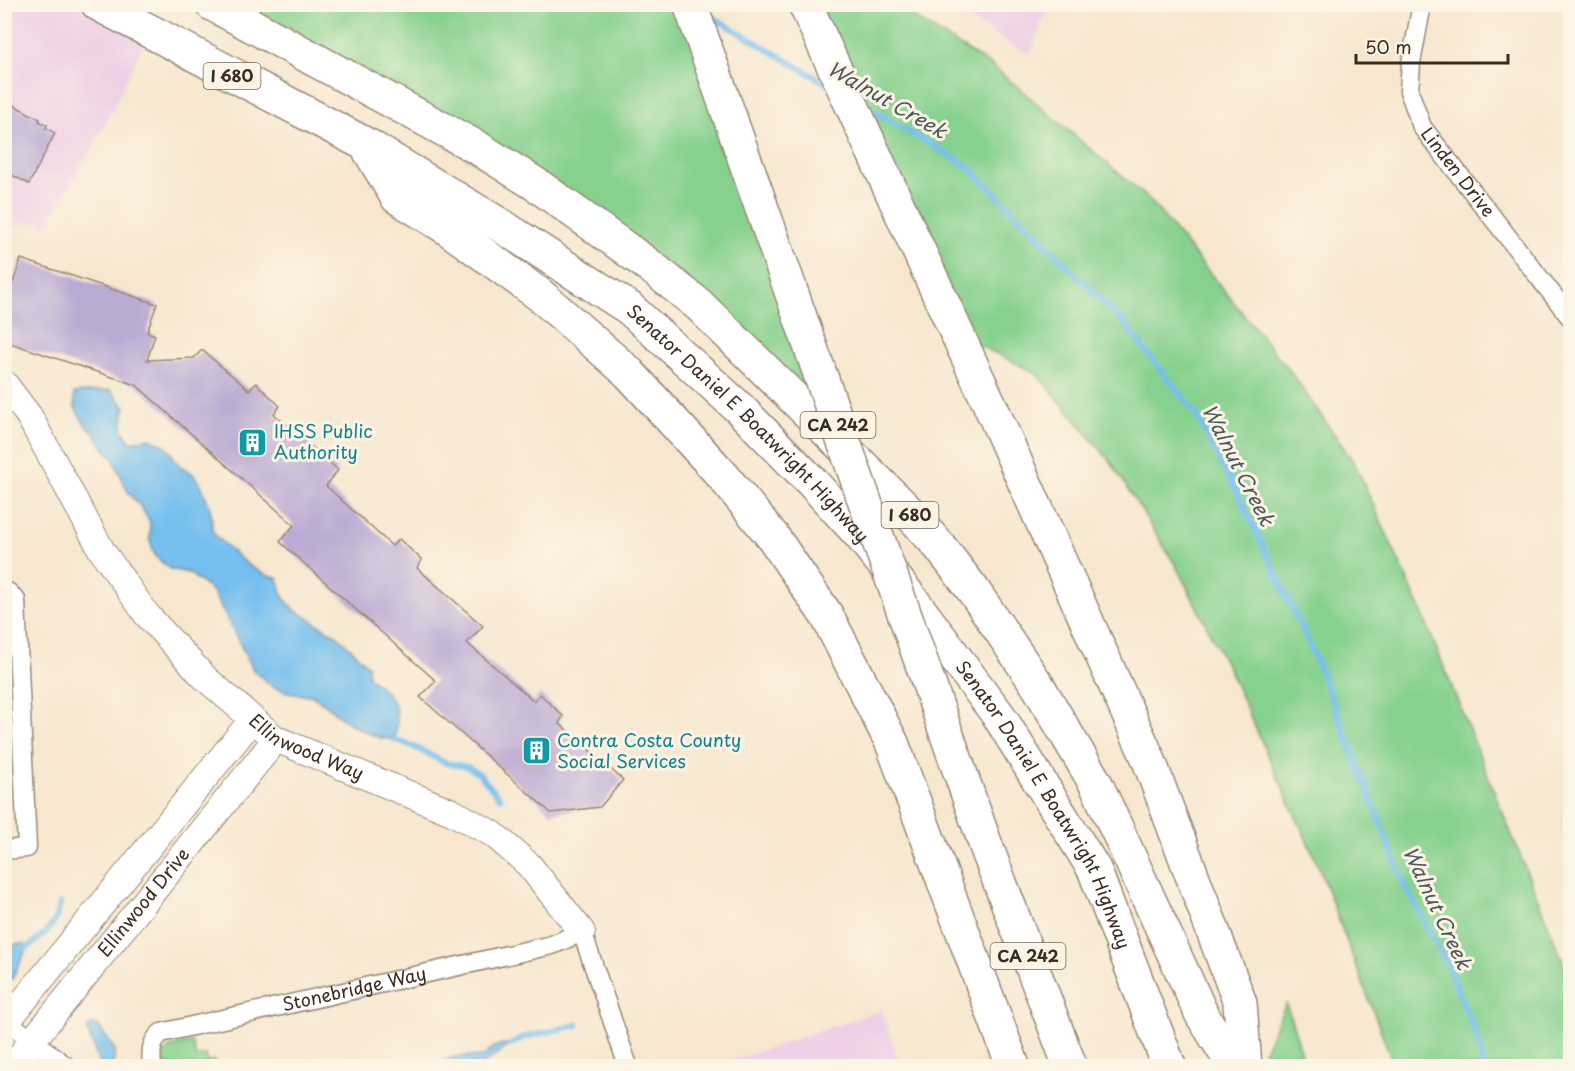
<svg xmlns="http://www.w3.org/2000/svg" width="1575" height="1071" font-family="'Playpen Sans',sans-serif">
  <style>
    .built { fill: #efd0e6 }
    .green { fill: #87d18e; stroke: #617e56; stroke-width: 1.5 }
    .water { fill: #75bfee; stroke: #587486; stroke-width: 1.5 }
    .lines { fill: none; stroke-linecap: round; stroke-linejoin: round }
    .stream { stroke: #75bfee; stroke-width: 6 }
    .building { fill: #bbaad3 }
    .street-casing { stroke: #998876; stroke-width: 21 }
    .secondary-casing { stroke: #998876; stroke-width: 28 }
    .highway-casing { stroke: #998876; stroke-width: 36 }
    .street { stroke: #fff; stroke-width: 18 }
    .secondary { stroke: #fff; stroke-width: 26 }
    .highway { stroke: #fff; stroke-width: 33 }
    .highway-bridge-casing { stroke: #998876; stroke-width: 36; stroke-linecap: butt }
    .highway-bridge { stroke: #fff; stroke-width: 33 }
    .labels { text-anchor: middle; stroke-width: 6; stroke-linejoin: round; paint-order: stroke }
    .shield { fill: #fcf5e5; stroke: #75675a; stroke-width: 1.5 }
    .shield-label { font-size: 16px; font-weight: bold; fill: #3b2a1e }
    .street-label { font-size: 18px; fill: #3b2a1e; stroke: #fcf5e5 }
    .culture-label { font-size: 18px; fill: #0d838f; stroke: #fcf5e5; text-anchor: start }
    .water-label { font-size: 20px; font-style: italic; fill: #4c575c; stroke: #fcf5e5 }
  </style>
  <rect width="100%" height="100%" fill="#fcf5e5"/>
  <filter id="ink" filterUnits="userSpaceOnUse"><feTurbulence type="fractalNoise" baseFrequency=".0167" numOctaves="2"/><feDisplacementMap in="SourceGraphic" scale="12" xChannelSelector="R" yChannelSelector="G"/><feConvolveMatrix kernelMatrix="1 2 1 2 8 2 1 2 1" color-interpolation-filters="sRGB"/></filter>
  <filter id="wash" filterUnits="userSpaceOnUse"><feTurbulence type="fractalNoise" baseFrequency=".008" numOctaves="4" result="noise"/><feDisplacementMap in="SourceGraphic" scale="24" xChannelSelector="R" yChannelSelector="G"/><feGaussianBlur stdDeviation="1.35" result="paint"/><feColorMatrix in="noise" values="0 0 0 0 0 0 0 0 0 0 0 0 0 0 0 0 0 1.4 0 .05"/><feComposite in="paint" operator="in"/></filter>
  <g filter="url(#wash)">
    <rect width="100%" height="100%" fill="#f7e7cf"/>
    <path class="built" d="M5,5H98L149,33L103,129L46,226L29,222L5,229Z
      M944,5H1048L1030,55Z
      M881,1010L901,1066H716L858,1018Z"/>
    <path class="green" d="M212,5H690L844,440L650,266Z
      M805,5H894L994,67L1149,199L1290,371L1355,464L1420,608L1570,979V1066H1394L1318,865L1229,670L1175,564L1111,462L1036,373L958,335Z
      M1286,1004L1306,1066H1257Z
      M192,1042L196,1057L206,1055L207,1062L214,1060L216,1066L227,1064L228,1066H164L163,1055L170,1047Z"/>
    <path class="water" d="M110,390L125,407L122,430L130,442L150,438L166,446L180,466L192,473L201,485L210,507L213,533C231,550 253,575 278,578L283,597L296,611L339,637L368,666V676C392,696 403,706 394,740L377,737L356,727L342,719L327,705L311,695L294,694L273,687L254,671L213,592L189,573L170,569L155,556L150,541V522L141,507L128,492L113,458L99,441L93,431L86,426L75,408L74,393Z
      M16,944H24L27,948L12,979L5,975V949Z
      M91,1025H98L115,1050L113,1066H100L87,1028Z
      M502,1044H512L480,1066H437C447,1054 468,1056 483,1057L494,1047Z"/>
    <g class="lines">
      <path class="stream" d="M706,13L829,85
        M866,107L969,167L1124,323L1195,413L1241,500L1313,652L1406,888L1445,960L1479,1042L1483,1066
        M395,740L406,743L446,763L468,767L479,774L500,798
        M27,948C43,936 58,924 60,903
        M512,1044L522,1038L577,1025"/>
    </g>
    <g id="blocks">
      <path class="building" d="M4,100L40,119L39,121L47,125L46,128L55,133L29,184L4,171Z
        M21,259L157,304L147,332L155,335L147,360L194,358L202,350L249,390L256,383L280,406L274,414L338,470L326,486L392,546L399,539L422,560L417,568L483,626L467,643L534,701L540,694L563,716L559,723L623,780L600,807L551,813L420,697L436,681L280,542L294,525L136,385L4,341V309Z"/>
    </g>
  </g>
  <g filter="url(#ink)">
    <use href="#blocks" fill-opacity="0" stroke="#998876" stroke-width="1.5"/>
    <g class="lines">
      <defs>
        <g id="street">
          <path id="s1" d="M1422,4L1411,63L1409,91L1422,127L1570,317"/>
          <path d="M4,592H8L16,600L27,848L4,850"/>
          <path d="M4,1019L66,1066"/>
          <path id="s2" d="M152,1066C151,1053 150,1043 161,1033L552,945L582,932L628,1066"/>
        </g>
        <g id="secondary">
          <path id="s3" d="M4,383L29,416L102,551L147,615L205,678L276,739L452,812L493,834L529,865L582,932"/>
          <path d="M4,1025L252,720"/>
          <path id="s4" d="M12,1066L276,739"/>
        </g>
        <g id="highway">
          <path id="s5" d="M98,4L367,145L500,225L629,308L739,408L811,481L862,537L909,596L999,716L1094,869L1169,1066"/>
          <path d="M212,4L478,148L537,185L650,266L699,305L904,507L940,547L973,590L1038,686L1096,784L1202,1015L1234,1066"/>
          <path d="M805,4L990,405L1148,758L1240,1003L1245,1066"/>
          <path d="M369,150L397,197L447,228L540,295L629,373L723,476L773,537L827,616L892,743L1013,1066"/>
          <path d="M986,846L1070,1066"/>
        </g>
      </defs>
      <use href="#street" class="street-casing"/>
      <use href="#secondary" class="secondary-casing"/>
      <use href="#highway" class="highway-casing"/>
      <use href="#street" class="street"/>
      <use href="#secondary" class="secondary"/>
      <use href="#highway" class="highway"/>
      <defs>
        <path id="highway-bridge" d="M690,4L986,846"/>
      </defs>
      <use href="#highway-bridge" class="highway-bridge-casing"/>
      <use href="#highway-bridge" class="highway-bridge"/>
    </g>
  </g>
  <defs>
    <symbol id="building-square" viewBox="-11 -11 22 22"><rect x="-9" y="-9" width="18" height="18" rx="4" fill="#0f9aa8" stroke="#fcf5e5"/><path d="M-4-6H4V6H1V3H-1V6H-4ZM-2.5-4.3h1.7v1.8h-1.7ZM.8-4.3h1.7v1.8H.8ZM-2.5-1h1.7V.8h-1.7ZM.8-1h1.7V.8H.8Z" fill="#fff"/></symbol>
  </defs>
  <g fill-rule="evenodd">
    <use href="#building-square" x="236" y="426" width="33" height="33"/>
    <use href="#building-square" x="520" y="734" width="33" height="33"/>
  </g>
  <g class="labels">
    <g class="shield">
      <rect x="203.5" y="63" width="57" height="26" rx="4.5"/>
      <rect x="800.5" y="412" width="75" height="26" rx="4.5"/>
      <rect x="881.5" y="502" width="57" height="26" rx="4.5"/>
      <rect x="990.5" y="943" width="75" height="26" rx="4.5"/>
    </g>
    <g class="shield-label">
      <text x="232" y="82">I 680</text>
      <text x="838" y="431">CA 242</text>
      <text x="910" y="521">I 680</text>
      <text x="1028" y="962">CA 242</text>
    </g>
    <g class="street-label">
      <text dy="6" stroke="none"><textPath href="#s1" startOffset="184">Linden Drive</textPath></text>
      <text dy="6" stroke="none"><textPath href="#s5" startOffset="778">Senator Daniel E Boatwright Highway</textPath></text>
      <text dy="6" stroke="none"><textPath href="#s3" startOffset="483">Ellinwood Way</textPath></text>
      <text dy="6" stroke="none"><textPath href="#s5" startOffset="1264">Senator Daniel E Boatwright Highway</textPath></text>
      <text dy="6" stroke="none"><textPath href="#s4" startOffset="210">Ellinwood Drive</textPath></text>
      <text dy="6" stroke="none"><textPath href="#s2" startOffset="234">Stonebridge Way</textPath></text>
    </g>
    <g class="culture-label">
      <text x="274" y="438">IHSS Public<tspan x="274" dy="21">Authority</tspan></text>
      <text x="557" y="747">Contra Costa County<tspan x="557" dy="21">Social Services</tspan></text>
    </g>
    <g class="water-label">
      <text transform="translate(887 100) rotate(30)" y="7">Walnut Creek</text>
      <text transform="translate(1238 465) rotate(63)" y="7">Walnut Creek</text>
      <text transform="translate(1437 908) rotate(65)" y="7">Walnut Creek</text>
    </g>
  </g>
  <rect width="1575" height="1071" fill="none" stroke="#fcf5e5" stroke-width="24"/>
  <path d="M1356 54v9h152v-9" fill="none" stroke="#3b2a1e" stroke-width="3"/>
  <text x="1365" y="54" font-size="18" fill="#3b2a1e" stroke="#fcf5e5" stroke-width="4.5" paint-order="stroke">50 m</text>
</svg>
